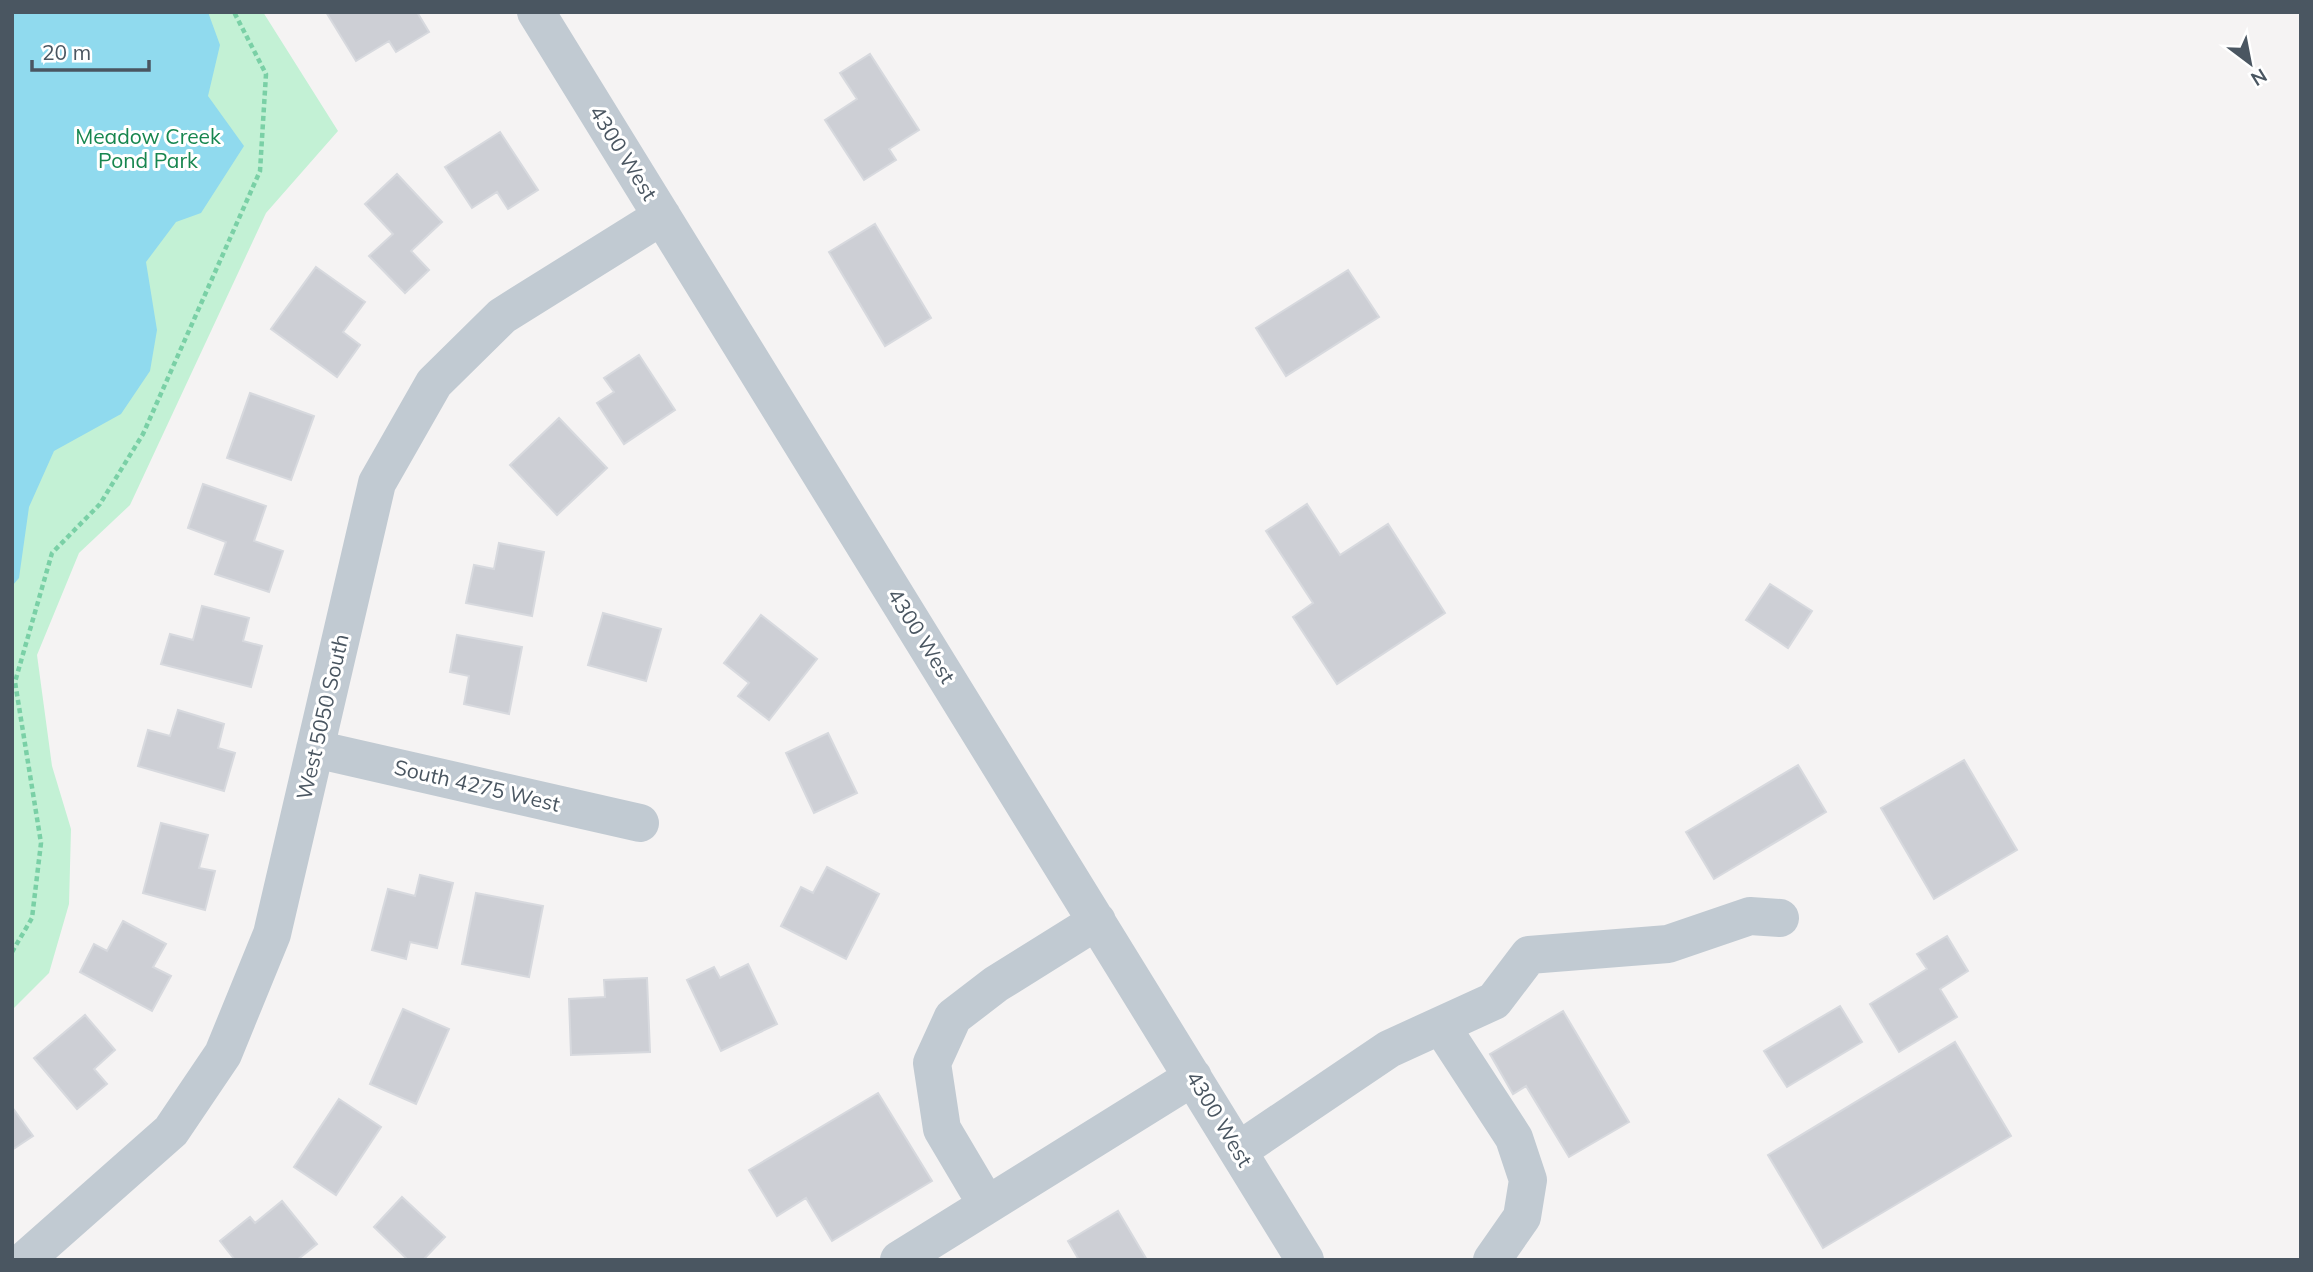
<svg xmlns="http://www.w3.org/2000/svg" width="2313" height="1272" font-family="Mulish,sans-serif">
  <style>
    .green { fill: #c3f1d5 }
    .water { fill: #90daee }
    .building { fill: #cdcfd5; stroke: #d7d9de; stroke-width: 2 }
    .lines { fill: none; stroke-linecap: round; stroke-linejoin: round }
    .path { stroke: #7ad0a6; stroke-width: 4.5; stroke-dasharray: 5 3.5; stroke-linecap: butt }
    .minor { stroke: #c1cad2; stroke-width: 38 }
    .labels { text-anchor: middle; stroke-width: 6; stroke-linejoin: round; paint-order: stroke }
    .park-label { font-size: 21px; fill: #17864f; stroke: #fff }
    .street-label { font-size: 21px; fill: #4a5661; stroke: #fff }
  </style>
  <rect width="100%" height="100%" fill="#f5f3f3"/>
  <path class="green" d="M12,12H263L338,131L266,213L130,505L79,553L37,655L52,766L71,829L69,904L49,973L12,1010Z"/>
  <path class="water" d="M12,12H208L220,45L208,96L244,146L201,213L176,222L146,262L157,330L150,371L121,414L54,451L29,507L19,578L12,586Z"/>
  <path class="building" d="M326,12H417L429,32L396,52L389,41L356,61Z
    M870,54L919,130L889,149L896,160L864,180L825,120L857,99L840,73Z
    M500,132L538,190L508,209L497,192L472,208L445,167Z
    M397,174L442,222L411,251L429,270L405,293L369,256L393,234L365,204Z
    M875,224L931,318L885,346L829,252Z
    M316,267L365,302L343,332L360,345L337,377L271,329Z
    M1348,270L1379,317L1286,376L1256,328Z
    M639,355L675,410L624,444L597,403L614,392L604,378Z
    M250,393L314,416L291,480L227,458Z
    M559,418L607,468L557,515L510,465Z
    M203,484L266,506L254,541L283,551L269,592L215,574L226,542L188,528Z
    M1307,504L1340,555L1388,524L1445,613L1337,684L1293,617L1313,603L1266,531Z
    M499,543L544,552L532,616L466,603L474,565L494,569Z
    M1770,584L1812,611L1788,648L1746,620Z
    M202,606L249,618L243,641L262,646L251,687L161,664L170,634L193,640Z
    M603,613L661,629L646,681L588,665Z
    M761,615L817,659L769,720L738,696L749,683L724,663Z
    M457,635L522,647L509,714L464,704L469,676L450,672Z
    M178,710L224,724L218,748L235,753L224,791L138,766L148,730L170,736Z
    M828,733L857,793L814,813L786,753Z
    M1964,760L2017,850L1934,899L1881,808Z
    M1798,765L1826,812L1714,879L1686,832Z
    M161,823L208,835L199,868L215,871L205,910L143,893Z
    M827,867L879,894L846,959L781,926L801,887L813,893Z
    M420,875L453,883L437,948L410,942L406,959L372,950L388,889L415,896Z
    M476,893L543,906L529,977L462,964Z
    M123,921L166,944L153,967L171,976L152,1011L80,972L94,944L107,951Z
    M1947,936L1968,971L1940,989L1957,1017L1899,1052L1870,1004L1927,969L1917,954Z
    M748,964L777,1024L721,1051L687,980L714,967L720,978Z
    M647,978L650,1052L571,1055L569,999L605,997L604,980Z
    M1840,1006L1862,1042L1787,1087L1764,1051Z
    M403,1009L449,1029L416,1104L370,1084Z
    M1563,1011L1629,1122L1569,1157L1526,1086L1513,1094L1490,1054Z
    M85,1015L115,1050L94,1069L107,1084L77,1109L34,1058Z
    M1955,1042L2011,1136L1823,1248L1768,1155Z
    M878,1093L932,1181L832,1241L806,1198L777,1216L749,1170Z
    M339,1099L381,1127L336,1195L294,1167Z
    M12,1107L33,1136L12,1150Z
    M402,1197L445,1237L423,1260H408L374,1227Z
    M282,1201L317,1244L297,1260H235L220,1241L250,1217L255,1223Z
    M1118,1211L1147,1260H1079L1068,1241Z"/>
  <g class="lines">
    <path class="path" d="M12,952L32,918L41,843L15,682L52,553L100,504L143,434L260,171L266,74L234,12"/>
    <path class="minor" d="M536,12L1305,1260
      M315,749L640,823
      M1441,1026L1514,1138L1528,1180L1522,1217L1492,1260
      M1238,1151L1389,1049L1494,1001L1529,955L1668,944L1750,916L1780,918
      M987,1205L942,1129L932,1063L953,1017L996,984L1097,921
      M25,1260L171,1131L223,1054L272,934L377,483L434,383L502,316L662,216
      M899,1260L1193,1077"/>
  </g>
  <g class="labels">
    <g class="park-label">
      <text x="148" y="144">Meadow Creek<tspan x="148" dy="24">Pond Park</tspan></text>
    </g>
    <g class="street-label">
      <text transform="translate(623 153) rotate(58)" y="7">4300 West</text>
      <text transform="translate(921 636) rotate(58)" y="7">4300 West</text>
      <text transform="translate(323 717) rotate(-77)" y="7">West 5050 South</text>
      <text transform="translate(477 786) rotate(13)" y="7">South 4275 West</text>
      <text transform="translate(1219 1119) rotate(59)" y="7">4300 West</text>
    </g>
  </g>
  <rect width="2313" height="1272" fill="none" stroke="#4a5661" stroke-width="28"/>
  <g transform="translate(2250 63) rotate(148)" stroke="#ffffff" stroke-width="5" paint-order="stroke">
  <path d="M0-5L12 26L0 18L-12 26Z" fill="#4a5661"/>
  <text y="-10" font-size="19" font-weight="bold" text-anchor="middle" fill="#4a5661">N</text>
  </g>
  <path d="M32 60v10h117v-10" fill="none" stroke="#4a5661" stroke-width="3.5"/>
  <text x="42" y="60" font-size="21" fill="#4a5661" stroke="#ffffff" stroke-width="5" paint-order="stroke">20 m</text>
</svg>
